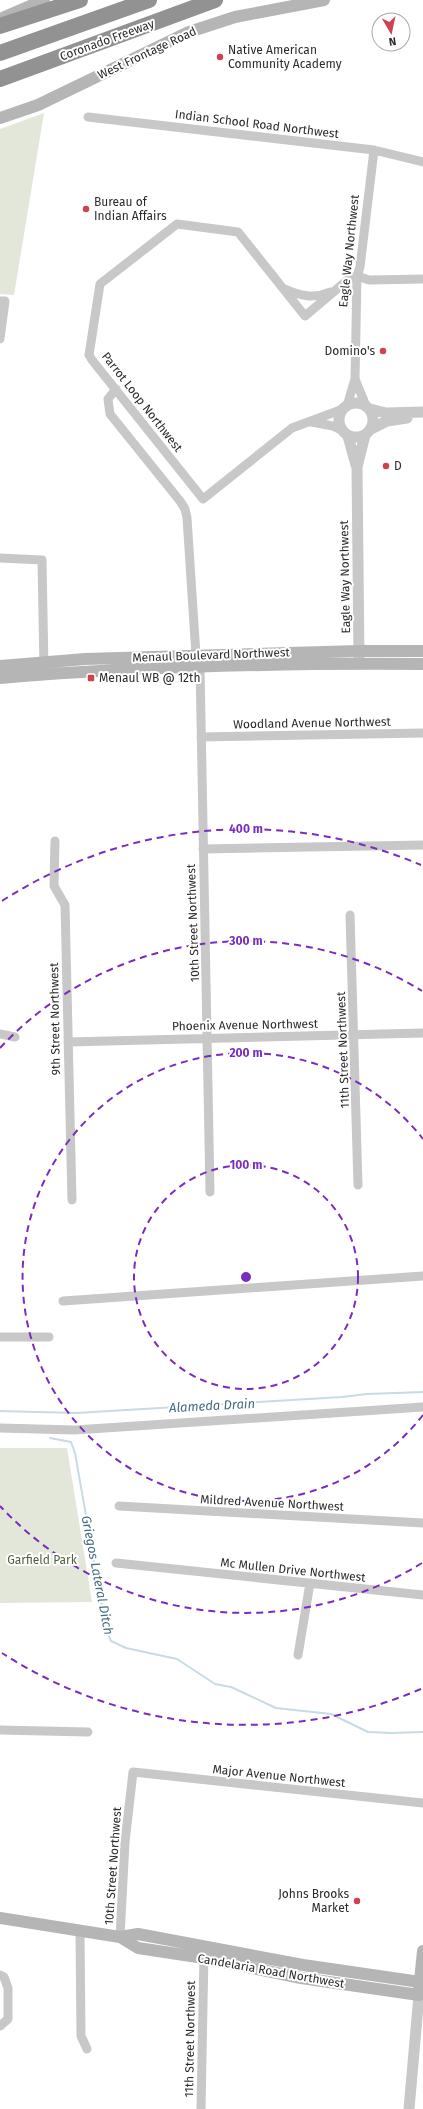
<svg xmlns="http://www.w3.org/2000/svg" width="423" height="2109" font-family="'Fira Sans',sans-serif">
  <style>
    .green { fill: #e2e7da }
    .lines { fill: none; stroke-linecap: round; stroke-linejoin: round }
    .stream { stroke: #c8dbe5; stroke-width: 2 }
    .minor { stroke: #c8c8c8; stroke-width: 9 }
    .tertiary { stroke: #c8c8c8; stroke-width: 11 }
    .secondary { stroke: #b5b5b5; stroke-width: 12 }
    .motorway { stroke: #929292; stroke-width: 16 }
    .ring { fill: none; stroke: #7b2cbf; stroke-width: 2; stroke-dasharray: 7 5 }
    .poi-dot { fill: #ce4251; stroke: #fff; stroke-width: 1.5 }
    .labels { text-anchor: middle; stroke-width: 4; stroke-linejoin: round; paint-order: stroke }
    .street-label { font-size: 12px; fill: #2b2b2b; stroke: #fff }
    .poi-label { font-size: 12px; fill: #2b2b2b; stroke: #fff; text-anchor: start }
    .park-label { font-size: 12px; fill: #50613f; stroke: #fff }
    .water-label { font-size: 13px; font-style: italic; fill: #456c82; stroke: #fff }
    .centre { fill: #7b2cbf; stroke: #fff; stroke-width: 2 }
    .ring-label { font-size: 12px; text-anchor: middle; font-weight: bold; fill: #7b2cbf; stroke: #fff; stroke-width: 4; stroke-linejoin: round; paint-order: stroke }
  </style>
  <rect width="100%" height="100%" fill="#fff"/>
  <path class="green" d="M44,113L14,295L0,294V129Z
    M0,1448H67L92,1602L0,1603Z"/>
  <g class="lines">
    <path class="stream" d="M0,1411L76,1413L342,1397L367,1394L423,1392
      M50,1438L71,1442L75,1453L106,1629L111,1641L126,1648L177,1659L215,1684L231,1687L276,1708L331,1714L368,1732L392,1733L423,1732"/>
    <path class="minor" d="M88,117L374,150L423,162
      M285,289C300,296 314,299 330,292
      M0,301H5L0,339
      M355,379L366,406
      M116,389L108,399L110,414L180,501L185,509L187,518L196,655L200,667L210,1192
      M347,406L355,379L357,276L360,267L374,150
      M343,409L292,428L203,499L92,360L89,355L100,284L177,224L238,232L305,316L350,278L357,276L369,280L423,279
      M311,422L333,426L341,430
      M0,558L42,560L44,668
      M201,737L423,733
      M55,841L54,886L65,905L72,1200
      M203,849L423,845
      M350,915L358,1185
      M0,1034L15,1037
      M68,1042L423,1033
      M63,1301L423,1276
      M0,1337H49
      M0,1428L75,1430L423,1407
      M119,1506L423,1523
      M116,1563L423,1595
      M298,1655L310,1583
      M0,1730L88,1732
      M80,1931L81,2036L87,2049
      M120,1937L125,1842L133,1772L423,1803
      M0,1975L4,1977L8,1988V2019L0,2026
      M201,2109L204,1953"/>
    <path class="tertiary" d="M339 420a17 17 0 1 1 34 0a17 17 0 1 1-34 0Z
      M370,409L386,413L423,412
      M371,429L387,421L407,418
      M348,436L356,465
      M359,660L357,467L365,435
      M409,2109L419,1995"/>
    <path class="secondary" d="M0,19L44,0
      M0,118L38,105L189,32L235,17L324,0
      M0,666L85,659L359,651H423
      M0,678C141,666 282,663 423,664
      M0,1918L120,1937L138,1934L303,1965L420,1982L423,1985
      M120,1937L138,1948L204,1958L301,1978L419,1995L423,1991
      M419,1990L423,1951"/>
    <path class="motorway" d="M0,26L80,0
      M0,53L149,0
      M0,79L215,0"/>
  </g>
  <g class="ring">
    <circle cx="246" cy="1277" r="112"/>
    <path d="M423 1415A224 224 0 1 1 423 1139"/>
    <path d="M422 1563A336 336 0 0 1 0 1506M0 1048A336 336 0 0 1 422 991"/>
    <path d="M421 1689A448 448 0 0 1 2 1653M2 901A448 448 0 0 1 421 865"/>
  </g>
  <g class="poi-dot">
    <circle cx="220" cy="57" r="4"/>
    <circle cx="86" cy="209" r="4"/>
    <circle cx="383" cy="351" r="4"/>
    <circle cx="386" cy="466" r="4"/>
    <rect x="87" y="674" width="8" height="8" rx="2"/>
    <circle cx="357" cy="1901" r="4"/>
  </g>
  <g class="labels">
    <g class="street-label">
      <text transform="translate(107 40) rotate(-20)" y="4">Coronado Freeway</text>
      <text transform="translate(147 53) rotate(-25)" y="4">West Frontage Road</text>
      <text transform="translate(257 124) rotate(7)" y="4">Indian School Road Northwest</text>
      <text transform="translate(349 251) rotate(-84)" y="4">Eagle Way Northwest</text>
      <text transform="translate(142 402) rotate(52)" y="4">Parrot Loop Northwest</text>
      <text transform="translate(345 577) rotate(-91)" y="4">Eagle Way Northwest</text>
      <text transform="translate(211 655) rotate(-2)" y="4">Menaul Boulevard Northwest</text>
      <text transform="translate(312 723) rotate(-1)" y="4">Woodland Avenue Northwest</text>
      <text transform="translate(193 923) rotate(-92)" y="4">10th Street Northwest</text>
      <text transform="translate(55 1019) rotate(-91)" y="4">9th Street Northwest</text>
      <text transform="translate(245 1025) rotate(-1)" y="4">Phoenix Avenue Northwest</text>
      <text transform="translate(343 1050) rotate(-92)" y="4">11th Street Northwest</text>
      <text transform="translate(272 1503) rotate(3)" y="4">Mildred Avenue Northwest</text>
      <text transform="translate(293 1570) rotate(6)" y="4">Mc Mullen Drive Northwest</text>
      <text transform="translate(279 1776) rotate(6)" y="4">Major Avenue Northwest</text>
      <text transform="translate(113 1866) rotate(-86)" y="4">10th Street Northwest</text>
      <text transform="translate(271 1971) rotate(10)" y="4">Candelaria Road Northwest</text>
      <text transform="translate(190 2039) rotate(-89)" y="4">11th Street Northwest</text>
    </g>
    <g class="poi-label">
      <text x="228" y="54">Native American<tspan x="228" dy="14">Community Academy</tspan></text>
      <text x="94" y="206">Bureau of<tspan x="94" dy="14">Indian Affairs</tspan></text>
      <text x="375" y="355" text-anchor="end">Domino's</text>
      <text x="394" y="470">D</text>
      <text x="99" y="682">Menaul WB @ 12th</text>
      <text x="349" y="1898" text-anchor="end">Johns Brooks<tspan x="349" dy="14">Market</tspan></text>
    </g>
    <g class="park-label">
      <text x="42" y="1564">Garfield Park</text>
    </g>
    <g class="water-label">
      <text transform="translate(212 1405) rotate(-3)" y="5">Alameda Drain</text>
      <text transform="translate(98 1575) rotate(79)" y="5">Griegos Lateral Ditch</text>
    </g>
  </g>
  <circle cx="246" cy="1277" r="6" class="centre"/>
  <g class="ring-label">
    <text x="246" y="833">400 m</text>
    <text x="246" y="945">300 m</text>
    <text x="246" y="1057">200 m</text>
    <text x="246" y="1169">100 m</text>
  </g>
  <g transform="translate(391 32) rotate(171)"><circle r="19" fill="#ffffff" stroke="#aaaaaa"/>
  <path d="M0-3L7 15L0 10L-7 15Z" fill="#ce4251"/>
  <text y="-6" font-size="11" font-weight="bold" text-anchor="middle" fill="#2b2b2b">N</text>
  </g>
</svg>
